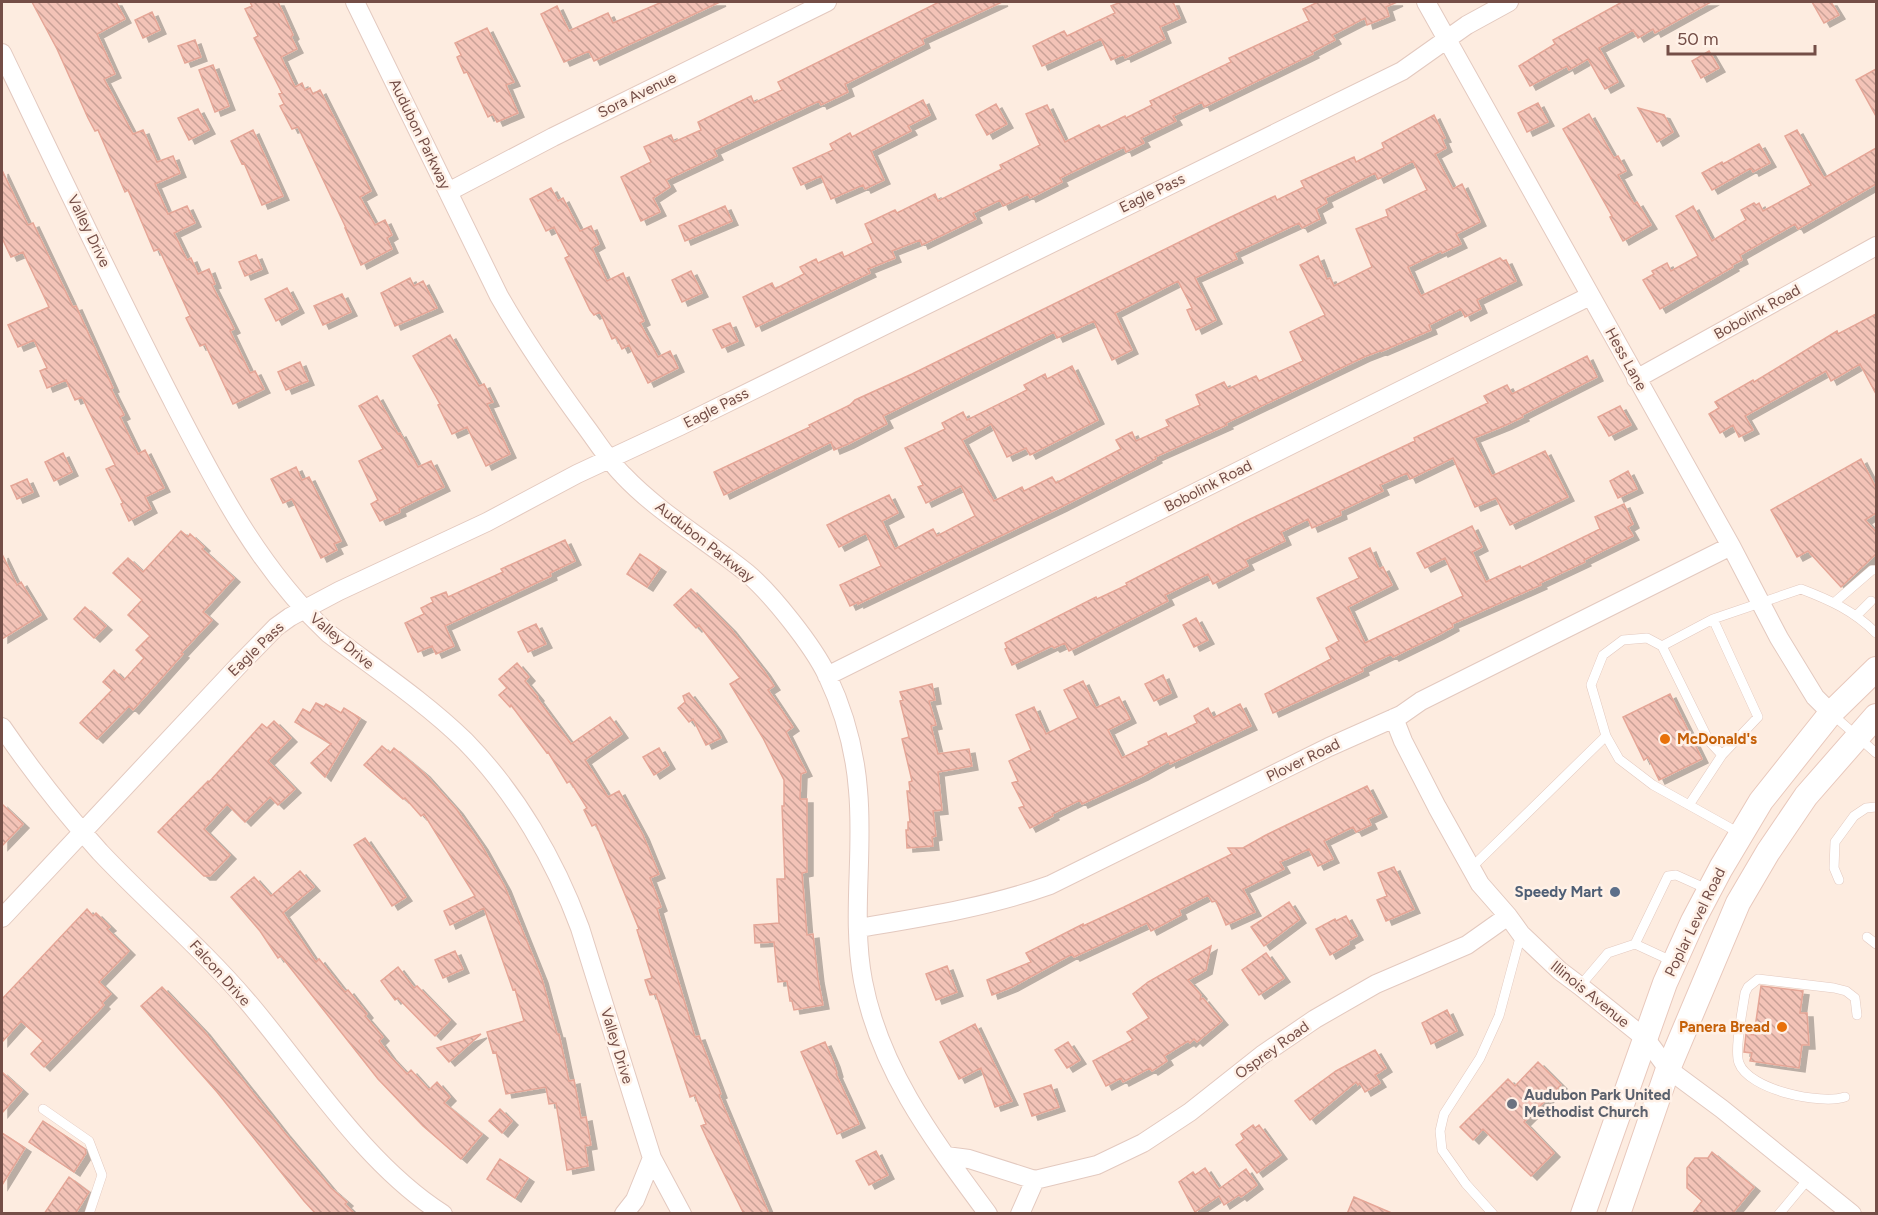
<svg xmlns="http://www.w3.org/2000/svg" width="1878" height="1215" font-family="Figtree,sans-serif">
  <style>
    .building { fill: url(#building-back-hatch); stroke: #e5a697; stroke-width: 1.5; filter: url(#shadow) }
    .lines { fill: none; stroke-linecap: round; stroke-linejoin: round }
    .service-casing { stroke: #e3c9bf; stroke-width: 10 }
    .minor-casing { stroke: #e3c9bf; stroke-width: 20 }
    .secondary-casing { stroke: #e8c8bc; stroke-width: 26 }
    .service { stroke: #fff; stroke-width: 9 }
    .minor { stroke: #fff; stroke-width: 18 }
    .secondary { stroke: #fff; stroke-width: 24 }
    .food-dot { fill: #e8710a; stroke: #fff1e7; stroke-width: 2 }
    .service-dot { fill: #5c6f8a; stroke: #fff1e7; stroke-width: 2 }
    .worship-dot { fill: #6b7280; stroke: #fff1e7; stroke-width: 2 }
    .labels { text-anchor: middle; stroke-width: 5; stroke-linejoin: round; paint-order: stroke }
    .street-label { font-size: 15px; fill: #744e47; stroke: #fff1e7 }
    .food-label { font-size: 15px; font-weight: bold; fill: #c56008; stroke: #fff1e7; text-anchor: start }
    .service-label { font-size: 15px; font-weight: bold; fill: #4e5e75; stroke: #fff1e7; text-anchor: end }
    .worship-label { font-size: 15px; font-weight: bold; fill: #5b616d; stroke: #fff1e7; text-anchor: start }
  </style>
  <defs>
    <pattern id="building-back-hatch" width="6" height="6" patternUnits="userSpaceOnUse" patternTransform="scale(1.5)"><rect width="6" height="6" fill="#f3c3b7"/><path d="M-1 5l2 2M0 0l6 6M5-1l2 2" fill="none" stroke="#c9a197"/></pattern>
    <filter id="shadow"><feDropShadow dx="6" dy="4" stdDeviation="0" flood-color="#0004"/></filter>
  </defs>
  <rect width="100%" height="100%" fill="#fdece0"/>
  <path class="building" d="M32,2H116L125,19L97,34L115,74L104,79L133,134L143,130L157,162L173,156L180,173L155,184L168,214L187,206L195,223L174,233L187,260L191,258L198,274L209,269L215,284L212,285L234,329L230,331L250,373L255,371L264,389L233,404L205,344L200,346L186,318L190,316L159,249L154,251L128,190L125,192L98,130L95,131L88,118L57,49Z
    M250,2H278L293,35L291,37L297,49L281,57L295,87L302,83L305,90L310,88L313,94L320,90L371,191L360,197L375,225L385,220L392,235L387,238L392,249L361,265L345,228H346L298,127L292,129L280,106L284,104L279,94L282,93L254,38L258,36L245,9L252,6Z
    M662,2H720L594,61L589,51L564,62L541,14L557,6L569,31L608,13L613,23Z
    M939,2H1002L922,39L924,44L845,84L848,92L821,105L819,101L714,150L717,156L666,180L670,187L653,198L660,212L641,221L621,177L651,162L644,147L671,135L674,142L701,130L698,122L751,96L754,103L782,90L778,82Z
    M1121,2H1173L1180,18L1160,27L1165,39L1125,58L1124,54L1111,60L1101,39L1042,66L1033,46L1064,31L1067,36L1115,13L1111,6Z
    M1318,2H1397L1386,7L1389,16L1367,25L1365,18L1332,35L1335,40L1312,52L1313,54L1204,107L1202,102L1173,116L1176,121L1141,138L1144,143L1126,152L1124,147L1060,178L1062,182L1030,198L1028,194L1003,206L1000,200L973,213L976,219L922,245L920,240L892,251L895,258L868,269L870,273L756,327L743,297L772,283L775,289L804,274L800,267L816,259L818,263L842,252L844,257L873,243L865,224L895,210L897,213L935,194L938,201L1002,169L1000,165L1040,145L1026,114L1047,105L1065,142L1099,125L1101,128L1125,116L1126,118L1152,105L1150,101L1231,62L1229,58L1309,21L1303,9Z
    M1622,2H1711L1655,33L1653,29L1638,38L1633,30L1599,48L1618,82L1605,89L1588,59L1569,70L1567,66L1530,86L1519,66L1555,44L1553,40Z
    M1812,2H1831L1839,15L1824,23Z
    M152,12L160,30L143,38L135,20Z
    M487,28L514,82L506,85L518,113L497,122L493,114L488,117L467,72L464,73L457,57L461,55L455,43Z
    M195,40L201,57L185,63L178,46Z
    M1709,51L1719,68L1701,78L1692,61Z
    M213,65L229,106L215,112L199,70Z
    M1876,69V116L1856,80Z
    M923,100L930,115L908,126L911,131L871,151L884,180L865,189L863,185L831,199L821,176L801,185L793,168L833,150L830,144L850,133L852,137Z
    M1538,103L1548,122L1527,132L1518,113Z
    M996,104L1007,124L987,135L976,115Z
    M1638,108L1664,115L1673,132L1657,142Z
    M198,109L209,130L189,140L178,118Z
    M1589,114L1614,158L1618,156L1626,171L1618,175L1634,204L1637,202L1651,225L1623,241L1610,217L1612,216L1563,129Z
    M1434,115L1445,138L1442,139L1446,148L1435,154L1453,189L1462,184L1480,222L1456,234L1461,244L1442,253L1441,251L1408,267L1421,296L1500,258L1503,261L1506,260L1516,281L1477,300L1481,309L1465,317L1461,309L1429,325L1431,330L1382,351V350L1364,357L1226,423L1227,425L1155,457L1156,459L1061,507L858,604V602L850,606L840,585L881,566L866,533L839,547L827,525L847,515L889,495L898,513L882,521L895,549L933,529L937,536L975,516L961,486L926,503L918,487L923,485L905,448L945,429L942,423L963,412L967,420L1027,390L1024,385L1045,374L1047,379L1072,366L1098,420L1030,455L1026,448L1007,457L991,424L962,440L994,501L1022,487L1024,491L1052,477L1056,483L1121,449L1116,440L1132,432L1136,441L1169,426L1166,420L1200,405L1196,395L1224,382L1228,389L1256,376L1259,381L1303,361L1290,332L1325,315L1300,265L1318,256L1327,279L1330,278L1334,286L1372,267L1356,229L1388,216L1386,210L1427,190L1413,161L1378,179L1375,173L1325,198L1327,203L1316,209L1320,219L1302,228L1299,223L1234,253L1237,259L1195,278L1216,320L1196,330L1187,310L1192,308L1178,281L1115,313L1132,350L1112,360L1094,321L1057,338L1054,332L883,416L887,424L848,444L834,450L831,442L724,495L714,472L810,427L809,425L850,405L855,400L912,374L1214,225L1275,196L1277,200L1304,187L1301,181L1354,157L1356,162L1384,148L1382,143Z
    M253,130L283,196L262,205L244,163L242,164L231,141Z
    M1797,130L1824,178L1876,148V184L1798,229L1795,224L1740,255L1742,260L1732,265L1733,267L1660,309L1643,280L1654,274L1652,271L1667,263L1671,271L1698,256L1676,216L1693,206L1712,241L1746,220L1741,210L1754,203L1756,205L1759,203L1763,211L1811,185L1785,136Z
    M1759,144L1770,163L1753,172L1751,168L1712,190L1702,173L1722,162L1723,164Z
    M2,170L28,225L33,223L73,307L76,306L113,388L111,389L124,415L120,417L138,454L145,450L164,488L145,497L151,509L129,521L121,504L123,503L106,469L115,465L82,397L75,400L66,380L47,388L40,371L47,368L34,340L18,347L8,325L49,307L23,252L11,257L2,238Z
    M551,188L558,201L563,198L580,231L591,226L599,244L592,248L607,281L623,273L644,321L640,323L658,357L670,351L678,368L648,383L629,345L622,349L616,337L612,339L600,312L594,315L590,310L565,258L569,256L554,227L546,231L530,199Z
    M725,206L732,221L685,241L679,226Z
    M256,255L262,269L245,276L239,262Z
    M691,271L702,293L682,302L672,280Z
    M410,278L414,286L423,281L437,308L395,326L381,293Z
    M287,288L298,309L276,321L265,299Z
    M342,294L351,312L323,325L314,306Z
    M1876,314V394L1860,364L1831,381L1826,371L1745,416L1753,430L1739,437L1733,425L1720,433L1709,414L1719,408L1715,402L1753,380L1754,382L1837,331L1838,334Z
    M730,323L738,341L722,348L713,330Z
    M450,335L479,386L484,384L493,402L487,404L510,454L486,466L467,427L452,434L438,405L440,404L413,356Z
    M1587,356L1597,377L1522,415L1523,417L1506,425L1474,438L1492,476L1545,451L1568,497L1510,525L1496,498L1475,507L1453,458L1410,479L1407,473L1380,485L1383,491L1340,511L1341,515L1312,528L1308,519L1281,532L1285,541L1245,560L1248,566L1213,584L1208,574L1165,595L1168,601L1069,651L1065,643L1054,648L1052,646L1012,665L1005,649L1007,648L1005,643L1096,597L1097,599L1127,585L1126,583L1246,521L1415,441L1414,438L1488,403L1484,396L1507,385L1512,394Z
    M300,362L308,381L286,390L278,372Z
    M377,396L398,434L400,433L418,467L431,461L444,487L399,509L400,512L380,521L371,504L378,500L359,461L383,449L359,406Z
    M1620,406L1631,425L1609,436L1598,417Z
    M63,453L72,472L54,481L45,462Z
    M1861,459L1876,488V513L1865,520L1876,532V554L1841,587L1808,551L1797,557L1771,510Z
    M296,467L302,480L309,477L341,541L334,544L337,550L321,558L292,499L283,503L271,479Z
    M1628,471L1637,489L1618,498L1610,481Z
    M27,479L33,492L17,499L11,486Z
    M1624,504L1633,524L1628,527L1633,536L1584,560L1585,562L1540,583L1541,585L1525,592L1452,624L1453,627L1438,635L1393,657L1391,654L1362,668L1363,671L1357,674L1273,713L1265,694L1331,659L1326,648L1339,641L1317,598L1359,578L1349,558L1370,548L1379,569L1383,567L1392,585L1348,607L1365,643L1463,596L1445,558L1425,568L1417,553L1472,526L1482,547L1472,552L1486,582L1520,566L1521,568L1600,529L1595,517Z
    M181,531L188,537L190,534L204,547L202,549L234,578L203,612L212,620L181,653L183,654L133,710L129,706L97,739L80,723L112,690L103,682L114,670L124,680L144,658L136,650L150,636L128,615L142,600L113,573L128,558L143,572Z
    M565,540L575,561L550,573L551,576L445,626L454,646L436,654L432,646L418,652L405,623L424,614L421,608L433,602L431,598L446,592L448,597L503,572L501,569Z
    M2,554L17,585L21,582L41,615L2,639Z
    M640,554L660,568L647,587L627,574Z
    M691,589L730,628L764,671L774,686L768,690L793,727L786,732L806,772L801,774L800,799H807V872L802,873L807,935L813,934L818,979L823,1005L794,1010L792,1001H790L787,981L778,982L774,942L755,943L754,925L779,923L777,879H785L782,806H784V780L763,738L730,684L740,678L699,625L696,628L674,605Z
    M85,607L106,626L94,638L74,619Z
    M1196,618L1208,640L1194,647L1183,625Z
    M536,624L546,644L528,652L518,632Z
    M517,663L529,677L525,681L538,697L537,698L571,744L610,717L622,734L585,760L608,797L619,791L643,835L659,874L650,878L661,907L657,909L695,1037L699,1036L721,1094L719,1095L769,1214H744L712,1150L701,1126L706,1124L695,1095L690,1097L656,994L650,995L645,980L652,978L637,930L639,929L596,824L592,826L584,810L587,808L570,781L567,783L548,752L547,753L511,705L510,707L499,695L507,688L499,679Z
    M1163,675L1171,693L1154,701L1145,684Z
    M1083,681L1096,708L1119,697L1130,719L1108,730L1122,758L1149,745L1148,742L1166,733L1168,737L1197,723L1194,716L1208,708L1213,718L1240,704L1251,726L1170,764L1169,761L1142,776L1082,804L1080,800L1052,814L1053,816L1030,828L1019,808L1024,806L1012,783L1018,781L1009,761L1031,750L1016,715L1034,707L1046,734L1078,718L1064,690Z
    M932,684L935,700L929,701L936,725L931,726L938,754L969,749L972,766L938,772L942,810L933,811L936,836L932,837L933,846L907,848L906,830H908V822H910L907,791H910L909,782L912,781L902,739L909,737L900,701L903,700L900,692Z
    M689,693L715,727L721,738L706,745L693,719L689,722L678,708L685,702L683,696Z
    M1670,694L1702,759L1659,780L1648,757L1644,760L1623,717Z
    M316,703L324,707L326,704L341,713L344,708L360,718L325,777L311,763L331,744L295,722L303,709L310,713Z
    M274,721L291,738L268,761L295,789L278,805L270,797L245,822L227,804L204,829L230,855L210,876H204L158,832L208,781L209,782L262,724L267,728Z
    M382,746L390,753L394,748L424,773L457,810L482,846L505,887L542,979L557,1034H559L569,1081L574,1080L581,1118L586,1117L591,1145L585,1146L588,1166L567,1170L556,1103L549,1104L546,1087L506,1094L496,1052L493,1053L487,1032L524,1021L515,989L513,990L484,908L450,925L444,911L475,896L424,814L421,816L405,798L403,799L364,765Z
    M659,748L669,765L654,775L643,757Z
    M1367,786L1381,813L1368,819L1371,825L1356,832L1353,827L1324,841L1333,859L1318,866L1309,849L1280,862L1284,869L1243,889L1255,912L1226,925L1216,901L1212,902L1208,895L1179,910L1181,915L1151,931L1147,923L1074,957L1072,954L1012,987L992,995L987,980L1031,962L1026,953L1083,924V926L1124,907L1232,854L1228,848H1243L1266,835Z
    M2,804L23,824L2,846Z
    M365,838L406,897L392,906L354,845Z
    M1394,867L1414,909L1386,921L1377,900L1387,896L1378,873Z
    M300,871L314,887L283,913L316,962L319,959L345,992L348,990L367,1014L365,1016L383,1037L379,1041L390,1056L407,1074L411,1070L429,1090L437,1082L450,1097L444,1103L482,1134L461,1159L423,1126L378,1079L281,956L278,958L260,931L231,897L254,877L271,896Z
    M1289,902L1300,919L1264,946L1251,927Z
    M87,909L93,916L96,913L110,927L107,929L129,951L99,982L111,994L102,1003L104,1005L44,1067L31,1054L43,1041L21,1021L2,1042V999Z
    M1346,916L1357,936L1348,941L1349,944L1330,955L1316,929L1335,919L1336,921Z
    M1211,946L1206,970L1188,980L1201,995L1200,1000L1203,998L1222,1021L1197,1042L1194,1039L1190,1043L1188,1041L1164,1056L1167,1061L1152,1071L1150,1068L1123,1082L1121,1078L1106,1086L1093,1061L1133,1040L1127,1032L1149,1018L1133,994L1148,982Z
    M455,951L463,969L443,978L435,960Z
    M1266,953L1284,978L1259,995L1242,970Z
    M947,966L957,992L936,1000L926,974Z
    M398,967L414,988L417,986L450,1020L435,1036L398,998L395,1000L381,981Z
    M1761,986L1803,991L1800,1013H1807L1809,1045H1802L1799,1068L1750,1061L1752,1053L1744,1052L1746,1034L1754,1035Z
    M162,987L204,1031L284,1132L331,1188L347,1202L345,1204L355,1214H316L304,1201L217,1092L141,1006Z
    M1447,1010L1457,1031L1431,1044L1422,1023Z
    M975,1024L1012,1101L995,1107L981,1068L959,1079L940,1042Z
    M481,1034L449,1062L437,1048Z
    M825,1042L834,1063L837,1073L836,1074L859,1124L837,1134L801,1052Z
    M1068,1042L1080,1060L1067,1068L1055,1050Z
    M1375,1050L1386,1068L1375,1075L1380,1083L1365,1092L1360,1083L1358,1085L1356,1082L1310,1120L1295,1101L1336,1071Z
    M1538,1062L1561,1085L1524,1122L1554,1153L1531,1176L1483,1129L1473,1140L1460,1127L1508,1079L1515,1086Z
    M2,1072L22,1090L2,1113Z
    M1051,1085L1059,1107L1032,1116L1024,1094Z
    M500,1109L512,1121L502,1133L489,1121Z
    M43,1121L85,1149L86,1153L74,1172L29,1142Z
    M1253,1125L1255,1128L1259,1125L1281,1155L1257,1173L1236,1145L1244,1139L1241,1134Z
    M2,1133L25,1148L2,1185Z
    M876,1151L888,1175L869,1185L856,1161Z
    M1712,1152L1754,1187L1732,1214H1692L1702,1201L1687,1188V1168L1695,1158H1708Z
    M500,1159L528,1178L515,1198L487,1179Z
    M1205,1168L1219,1189L1246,1169L1257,1185L1241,1197L1239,1195L1224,1205L1219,1196L1195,1212L1179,1182L1193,1172L1195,1175Z
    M69,1177L89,1192L75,1214H44Z
    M1354,1197L1394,1214H1347Z"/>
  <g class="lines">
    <defs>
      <path id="service" d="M1835,602L1872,570H1876
        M1857,615L1871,601
        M1662,646L1713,619L1801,589C1830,600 1854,611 1876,633
        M1833,715L1876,753
        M1722,755L1709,741L1662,646L1647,638L1623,640L1603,655L1591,685L1606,736L1619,759L1653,785L1741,834
        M1689,805L1722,755L1758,717L1713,619
        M1471,868L1606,736
        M1839,880L1834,868L1835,842L1854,816L1866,808L1876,807
        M1867,937L1876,944
        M1674,962L1635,944L1668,876L1676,875L1707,889
        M1580,986L1608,953L1635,944
        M1845,1097C1821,1105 1749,1090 1739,1063C1734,1050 1743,1008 1745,993L1748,987L1758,979L1834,988L1846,991L1855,998L1857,1015
        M43,1109L89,1141L102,1175L89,1214
        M1493,1214L1466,1184L1442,1150L1440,1131L1444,1114L1480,1058L1499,1016L1521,934
        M1779,1214L1809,1178"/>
      <path id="minor" d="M355,2L499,296C524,340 553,382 583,423C596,440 608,460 623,475C659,513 706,540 747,573C772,594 813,646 827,675C844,711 855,751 858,790C864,853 851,918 863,981C880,1071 935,1142 988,1214
        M1426,2L1731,546L1779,638L1815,697L1831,713
        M2,53C56,165 109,277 166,388C211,475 255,565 328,633C374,668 424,701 465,741C516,793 555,860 580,928L652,1158L682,1214
        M448,192L553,137L827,2
        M1636,379L1876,246
        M827,676L1590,296
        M1394,718L1403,741L1437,807L1480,884L1508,916L1521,934L1560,971L1580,986L1646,1039L1668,1069L1722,1109L1852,1214
        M2,727C32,771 65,813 100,852C148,903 201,947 247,1001C306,1070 364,1164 443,1214
        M2,918L238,666L276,627L290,617L339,591L487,522L577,474L680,426L1402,71L1467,25L1509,2
        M859,928C924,917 988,907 1050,885L1329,747L1401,715L1421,701L1731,546
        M946,1156L969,1159L1035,1180L1097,1165L1143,1143L1190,1112L1262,1055L1315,1019L1376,984L1467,945L1508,916
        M624,1214L635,1200L652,1158
        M1020,1214L1035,1180"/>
      <path id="secondary" d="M1583,1214L1665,983L1693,921L1721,868L1761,801L1831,713L1876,669
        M1618,1214L1668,1069L1738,903L1768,852L1806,796L1876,716"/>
    </defs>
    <use href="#service" class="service-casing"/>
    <use href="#minor" class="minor-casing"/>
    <use href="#secondary" class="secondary-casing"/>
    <use href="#service" class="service"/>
    <use href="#minor" class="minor"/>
    <use href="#secondary" class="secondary"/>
  </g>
  <g class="food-dot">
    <circle cx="1665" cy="739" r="6"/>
    <circle cx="1782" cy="1027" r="6"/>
  </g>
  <circle class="service-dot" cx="1615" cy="892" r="6"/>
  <circle class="worship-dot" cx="1512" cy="1104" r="6"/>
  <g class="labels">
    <g class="street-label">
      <text transform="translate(637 95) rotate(-26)" y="5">Sora Avenue</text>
      <text transform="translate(420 134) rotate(64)" y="5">Audubon Parkway</text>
      <text transform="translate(1152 193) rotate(-26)" y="5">Eagle Pass</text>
      <text transform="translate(89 231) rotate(64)" y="5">Valley Drive</text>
      <text transform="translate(1757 312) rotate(-29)" y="5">Bobolink Road</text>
      <text transform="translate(1626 359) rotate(61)" y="5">Hess Lane</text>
      <text transform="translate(716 408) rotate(-27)" y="5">Eagle Pass</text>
      <text transform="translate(1208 486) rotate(-27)" y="5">Bobolink Road</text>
      <text transform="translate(705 542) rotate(38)" y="5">Audubon Parkway</text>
      <text transform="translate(342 641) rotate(40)" y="5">Valley Drive</text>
      <text transform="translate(256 649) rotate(-44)" y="5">Eagle Pass</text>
      <text transform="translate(1303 760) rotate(-26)" y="5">Plover Road</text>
      <text transform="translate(1695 922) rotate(-64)" y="5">Poplar Level Road</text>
      <text transform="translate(220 973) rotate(48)" y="5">Falcon Drive</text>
      <text transform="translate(1590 994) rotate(39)" y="5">Illinois Avenue</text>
      <text transform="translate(617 1046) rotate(73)" y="5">Valley Drive</text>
      <text transform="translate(1272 1050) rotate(-36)" y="5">Osprey Road</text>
    </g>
    <g class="food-label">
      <text x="1677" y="744">McDonald's</text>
      <text x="1770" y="1032" text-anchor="end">Panera Bread</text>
    </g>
    <g class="service-label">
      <text x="1603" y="897">Speedy Mart</text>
    </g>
    <g class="worship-label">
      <text x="1524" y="1100">Audubon Park United<tspan x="1524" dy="17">Methodist Church</tspan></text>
    </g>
  </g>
  <rect width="1878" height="1215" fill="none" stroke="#744e47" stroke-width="6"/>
  <path d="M1668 45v9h147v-9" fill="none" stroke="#744e47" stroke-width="3"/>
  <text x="1677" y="45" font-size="18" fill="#744e47" stroke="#fff1e7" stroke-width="4.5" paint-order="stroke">50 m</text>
</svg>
